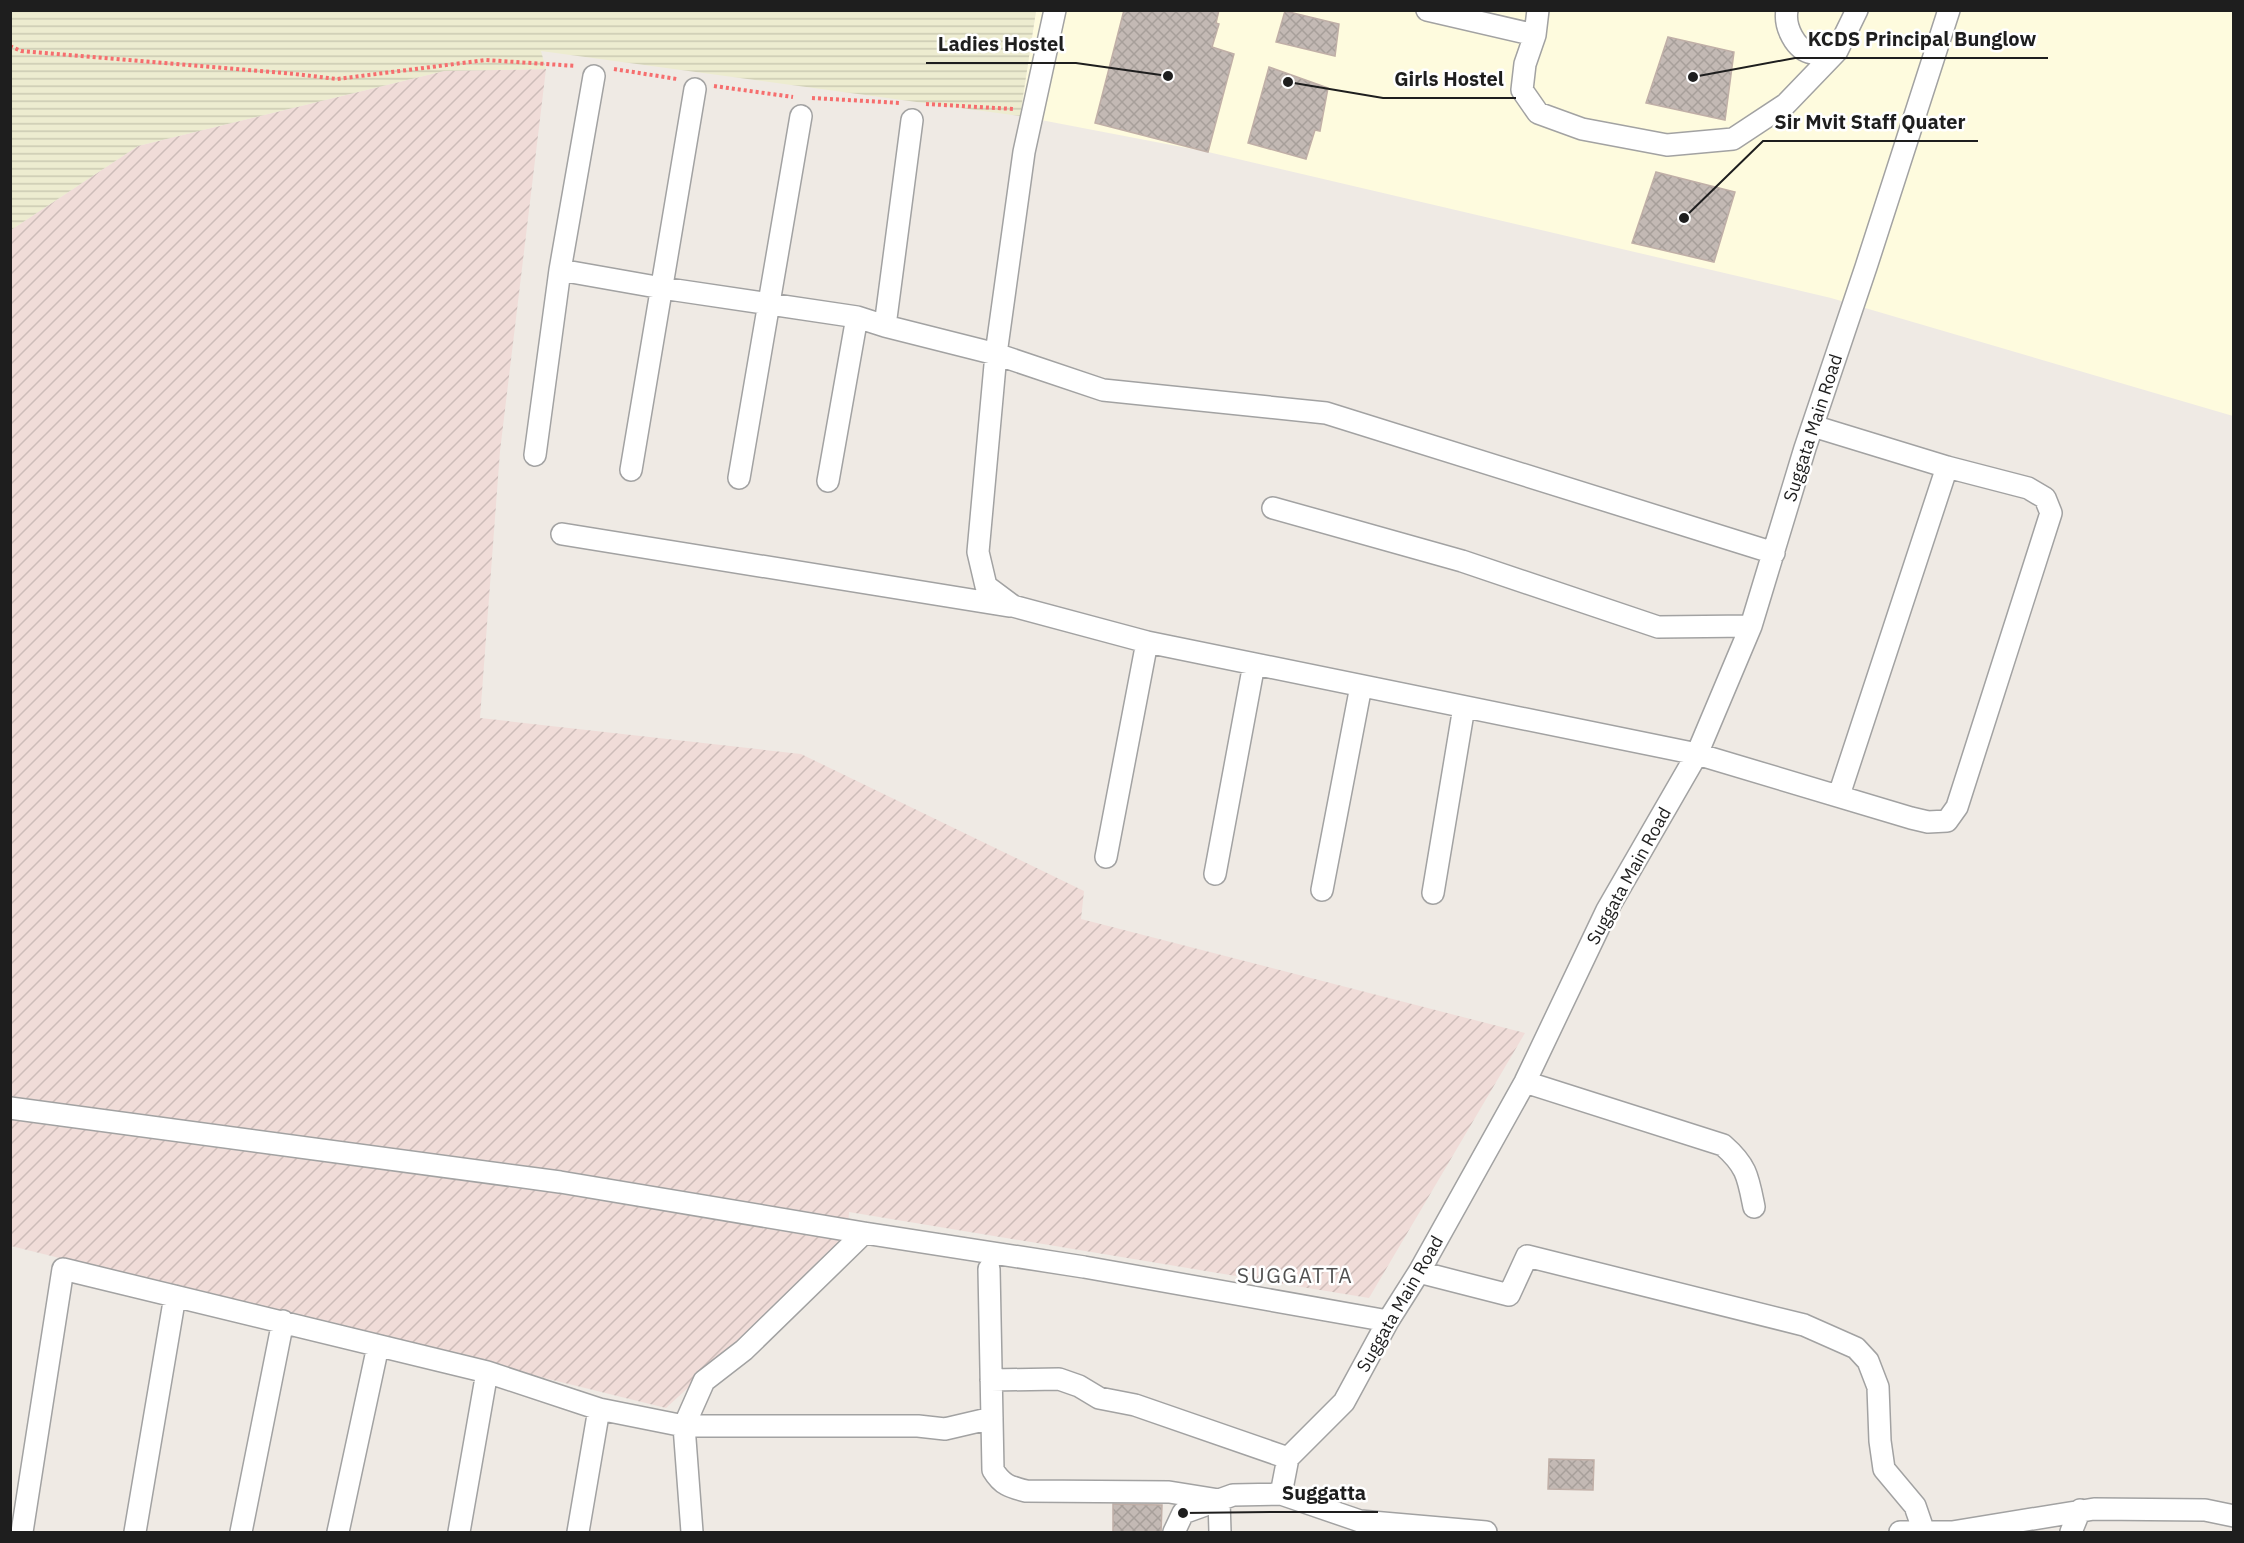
<svg xmlns="http://www.w3.org/2000/svg" width="2244" height="1543" font-family="'IBM Plex Sans',sans-serif">
  <style>
    .education { fill: #fefbde }
    .military { fill: url(#military-furrows) }
    .farmland { fill: url(#farmland-rules) }
    .building { fill: url(#building-cross-hatch); stroke: #c0afa7; stroke-width: 1.5 }
    .lines { fill: none; stroke-linecap: round; stroke-linejoin: round }
    .minor-casing { stroke: #a2a2a2; stroke-width: 24 }
    .path { stroke: #f66e6e; stroke-width: 4; stroke-dasharray: 3 3; stroke-linecap: butt }
    .minor { stroke: #fff; stroke-width: 21 }
    .labels { text-anchor: middle; stroke-width: 5; stroke-linejoin: round; paint-order: stroke }
    .street-label { font-size: 18px; fill: #1e1e1e; stroke: #fff }
    .quarter-label { font-size: 21px; letter-spacing: 1.5px; fill: #515151; stroke: #fff }
    .leader { fill: none; stroke: #1e1e1e; stroke-width: 2 }
    .callout-dot { fill: #1e1e1e; stroke: #fff; stroke-width: 2 }
    .callout-label { font-size: 20px; text-anchor: middle; font-weight: bold; fill: #1e1e1e; stroke: #fff; stroke-width: 5; stroke-linejoin: round; paint-order: stroke }
  </style>
  <defs>
    <pattern id="military-furrows" width="10" height="10" patternUnits="userSpaceOnUse" patternTransform="scale(1.5)"><rect width="10" height="10" fill="#f0dcd8"/><path d="M-1 1l2-2M0 10L10 0M9 11l2-2" fill="none" stroke="#cdbcb9"/></pattern>
    <pattern id="farmland-rules" width="6" height="5" patternUnits="userSpaceOnUse" patternTransform="scale(1.5)"><rect width="6" height="5" fill="#edecd0"/><path d="M0 2.5h6" fill="none" stroke="#cbcab2"/></pattern>
    <pattern id="building-cross-hatch" width="8" height="8" patternUnits="userSpaceOnUse" patternTransform="scale(1.5)"><rect width="8" height="8" fill="#c3b9b4"/><path d="M0 0l8 8M0 8l8-8" fill="none" stroke="#a79f9a"/></pattern>
  </defs>
  <rect width="100%" height="100%" fill="#efeae4"/>
  <path class="education" d="M1036,11H2233V416L1831,298L1208,152L1020,116Z"/>
  <path class="military" d="M546,69L500,451L480,718L801,754L1084,891L1081,919L1525,1033L1369,1298L849,1212L847,1242L666,1408L11,1246V230L138,146L444,71Z"/>
  <path class="farmland" d="M11,10H1036V11L1020,116L541,51L546,69L444,71L138,146L11,230Z"/>
  <path class="building" d="M1124,10H1219L1216,23L1219,24L1212,47L1234,54L1208,152L1095,123Z
    M1285,11L1339,24L1335,56L1276,42Z
    M1668,37L1734,52L1725,120L1646,103Z
    M1269,67L1328,88L1320,131L1315,130L1306,159L1248,143Z
    M1656,172L1735,192L1714,262L1632,243Z
    M1549,1459L1594,1460L1593,1490L1548,1489Z
    M1113,1504L1162,1505L1161,1533H1113Z"/>
  <g class="lines">
    <defs>
      <path id="minor" d="M1055,10L1024,152L996,354L978,552L986,586L1013,606L1147,642L1697,754L1911,818L1928,822L1947,821L1957,807L2051,513L2045,498L2028,488L1947,467L1813,426
        M1427,10L1535,35L1538,10
        M1787,10C1784,26 1795,50 1812,53C1819,54 1830,52 1837,51
        M1535,35L1525,64L1522,90L1538,113L1582,129L1667,145L1733,139L1786,104L1837,51L1857,10
        M560,270L662,288L857,317L885,326L996,354L1103,390L1326,413L1774,553
        M885,326L912,120
        M535,455L560,270L594,76
        M631,470L695,89
        M739,478L801,116
        M828,481L857,317
        M1273,508L1462,561L1658,627L1751,626
        M562,534L1009,606
        M1839,795L1947,467
        M1106,857L1147,642
        M1215,874L1254,664
        M1322,890L1361,686
        M1433,893L1464,707
        M1525,1082L1723,1145C1747,1166 1748,1177 1754,1207
        M10,1108L560,1182L864,1233L1084,1267L1388,1321
        M989,1269L993,1470C1002,1485 1010,1487 1026,1491L1169,1492L1219,1500L1220,1532
        M1419,1272L1509,1295L1527,1256L1804,1325L1856,1348L1868,1361L1878,1387L1880,1441L1884,1469L1915,1506L1924,1532
        M991,1380L1059,1379L1079,1386L1099,1398L1135,1405L1288,1458
        M22,1532L63,1269L487,1372L599,1409L684,1426H918L945,1429L992,1418
        M135,1532L175,1296
        M241,1532L283,1321
        M338,1532L378,1346
        M459,1532L487,1372
        M578,1532L599,1409
        M692,1532L684,1426L704,1381L744,1350L864,1233
        M1174,1532L1183,1513L1233,1495L1281,1494
        M1486,1532L1360,1521L1281,1494L1288,1458L1344,1402L1388,1321L1419,1272L1525,1082L1607,910L1697,754L1751,626L1805,448L1866,267L1949,10
        M1900,1532H1952L2094,1509L2205,1510L2234,1516
        M2071,1532L2080,1510"/>
    </defs>
    <use href="#minor" class="minor-casing"/>
    <path class="path" d="M10,46L21,51L295,74L337,79L486,60L576,66
      M614,69L677,79
      M714,86L793,97
      M812,98L901,103
      M926,104L1014,109"/>
    <use href="#minor" class="minor"/>
  </g>
  <g class="labels">
    <g class="street-label">
      <text transform="translate(1813 428) rotate(-72)" y="6">Suggata Main Road</text>
      <text transform="translate(1629 876) rotate(-61)" y="6">Suggata Main Road</text>
      <text transform="translate(1400 1304) rotate(-60)" y="6">Suggata Main Road</text>
    </g>
    <g class="quarter-label">
      <text x="1295" y="1283">SUGGATTA</text>
    </g>
  </g>
  <path class="leader" d="M1693 77L1795 58H2048M1168 76L1076 63H926M1288 82L1383 98H1516M1684 218L1763 141H1978M1183 1513L1270 1512H1378"/>
  <g class="callout-dot">
    <circle cx="1693" cy="77" r="6"/>
    <circle cx="1168" cy="76" r="6"/>
    <circle cx="1288" cy="82" r="6"/>
    <circle cx="1684" cy="218" r="6"/>
    <circle cx="1183" cy="1513" r="6"/>
  </g>
  <g class="callout-label">
    <text x="1922" y="46">KCDS Principal Bunglow</text>
    <text x="1001" y="51">Ladies Hostel</text>
    <text x="1449" y="86">Girls Hostel</text>
    <text x="1870" y="129">Sir Mvit Staff Quater</text>
    <text x="1324" y="1500">Suggatta</text>
  </g>
  <rect width="2244" height="1543" fill="none" stroke="#1e1e1e" stroke-width="24"/>
</svg>
